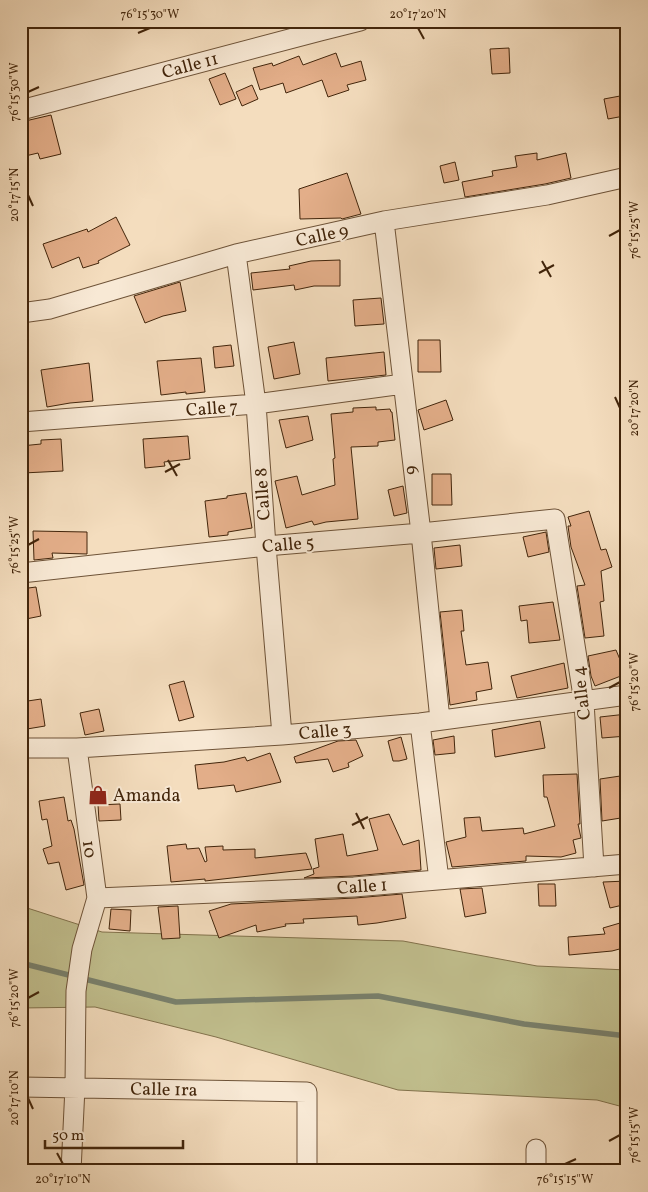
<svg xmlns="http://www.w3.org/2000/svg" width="648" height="1192" font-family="Vollkorn,serif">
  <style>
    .green { fill: #c1bf8e; stroke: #82724c }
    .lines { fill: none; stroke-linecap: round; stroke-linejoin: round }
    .stream { stroke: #79806c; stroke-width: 5.5 }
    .building { fill: #e3ae89; stroke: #42250b }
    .minor-casing { stroke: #6e5338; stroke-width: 21 }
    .minor { stroke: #f8e9d5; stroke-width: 19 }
    .ticks { fill: none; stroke: #42250b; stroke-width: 2 }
    .labels { text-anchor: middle; stroke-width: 4; stroke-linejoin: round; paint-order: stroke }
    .street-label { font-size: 18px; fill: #42250b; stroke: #f8e9d5 }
    .poi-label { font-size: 18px; fill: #42250b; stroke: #f8e9d5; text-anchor: start }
    .neatline { fill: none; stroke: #42250b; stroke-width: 2 }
    .ticks-label { font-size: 12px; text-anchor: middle; fill: #42250b }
  </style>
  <rect width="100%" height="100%" fill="#f4ddbe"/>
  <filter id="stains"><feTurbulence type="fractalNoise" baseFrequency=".004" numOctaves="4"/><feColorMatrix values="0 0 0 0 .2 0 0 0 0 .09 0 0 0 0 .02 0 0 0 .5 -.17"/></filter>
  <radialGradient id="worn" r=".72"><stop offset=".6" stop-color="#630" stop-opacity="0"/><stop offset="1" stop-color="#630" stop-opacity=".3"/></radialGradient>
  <path class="green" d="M21,906L102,932L403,941L537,966L627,970V1108L597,1100L398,1090L216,1037L95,1007L21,1008Z"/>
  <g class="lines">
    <path class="stream" d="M21,963L176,1002L378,996L524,1024L627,1036"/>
  </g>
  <path class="building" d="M509,48L510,73L492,74L490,49Z
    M336,53L341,67L361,61L366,80L347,85L349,90L328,97L322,80L286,93L283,83L260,90L253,68L272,63L273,66L299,56L303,65Z
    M225,73L236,99L220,105L209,79Z
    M252,85L258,99L242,106L236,92Z
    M620,96L624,116L608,119L604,99Z
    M51,115L61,154L40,159L38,153L21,157V122Z
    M537,153V160L566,153L571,178L545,184L465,197L462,182L493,176L492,171L517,167L515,156Z
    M455,162L459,180L444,183L440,166Z
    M347,173L361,214L342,219L341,218L300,219L299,189Z
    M116,217L130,245L98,261L99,263L83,268L79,257L52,268L43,244L87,229L88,232Z
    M340,260V286H314L295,290L294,285L253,290L251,273L290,269L289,266L311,261Z
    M180,282L186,311L163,316L145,323L134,296Z
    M381,298L384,324L355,326L353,300Z
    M418,340H440L441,372H418Z
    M294,342L300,374L274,379L268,347Z
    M231,345L234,366L215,368L213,347Z
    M384,352L386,375L328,381L326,358Z
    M201,358L205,392L186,394V392L161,395L157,361Z
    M89,363L93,401L70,403L47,407L41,370Z
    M446,400L453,420L424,430L418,410Z
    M376,407V410L390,409L391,412H392L395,440L378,442V446L351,447L358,519L326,522L314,525L312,521L286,528L275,481L297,476L302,495L335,485L333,459L335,458L331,414L353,412V408Z
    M308,416L313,440L286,448L279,420Z
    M188,436L190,459L164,462L165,466L145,468L143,439Z
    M61,439L63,471L23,473L21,446L41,444V440Z
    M432,474H451L452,505H432Z
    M403,486L407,513L394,516L388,490Z
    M246,493L252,528L228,532V535L209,537L205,501L227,498V496Z
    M589,511L601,550L606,549L612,567L601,571L604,601L600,602L604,636L585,638L577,586L585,585L571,547L568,526H571L568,517Z
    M33,531L87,532V554L52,553L53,558L34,560Z
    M546,532L549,552L528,557L523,537Z
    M460,545L462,566L436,569L434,548Z
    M36,587L41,616L21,620V589Z
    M553,602L560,640L529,643L527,620L521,621L519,606Z
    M462,610L464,631H461L466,665L488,662L492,689L476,692L477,700L450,705L440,612Z
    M616,650L626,674L595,686L591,676L588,656Z
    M564,663L568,688L517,698L511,676Z
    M184,681L194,717L179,721L169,685Z
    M41,699L45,726L21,730V702Z
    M99,709L104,731L85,735L80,713Z
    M627,714V736L602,738L600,717Z
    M540,721L545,748L495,757L492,730Z
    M454,736L455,753L435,755L433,740Z
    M401,737L407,759L399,761H393L388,741Z
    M356,740L363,756L348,763L349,767L333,772L328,759L296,763L294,757L338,741Z
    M270,753L281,782L236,792L234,785L198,789L195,765L224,762L245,757L247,761Z
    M577,774L580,824H578L581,838L573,840L576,853L561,857L526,856V861L452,867L446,842L466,837L464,818L480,817L482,831L523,828L524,834L555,826L547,797H544L543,775Z
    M627,775V817L602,821L600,779Z
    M64,797L68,821L71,820L74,829L84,885L66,890L59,862L48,864L43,849L52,846L47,819L42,820L39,801Z
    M120,804L121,820L99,821L98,805Z
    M389,814L403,845L419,840L421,870L353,876L304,878L314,874L313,869L319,867L315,839L343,834L347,856L378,850L369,819Z
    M186,844L187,849L199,848L205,862L207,861L205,847L223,846V850L255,849V858L306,853L312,869L205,881V879L171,882L167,846Z
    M627,881V904L610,908L603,882Z
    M538,884H555L556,906H539Z
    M482,888L486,913L465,917L460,889Z
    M402,894L406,918L377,923L358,925L357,916L303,919L304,923L285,924L286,926L257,932L256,925L219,938L209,911L231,904L355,898Z
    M178,906L180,938L162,939L158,907Z
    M111,909L131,910L130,931L109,929Z
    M620,923L627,943V947L612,951L569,955L568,937L605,934L603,928Z"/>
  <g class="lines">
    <defs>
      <path id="minor" d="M21,110L320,31L360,21
        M384,221L421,533L440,720
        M236,254L256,404L266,546L282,735
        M21,313L50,309L236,254L384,221L547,195L627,177
        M21,422L256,404L403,384
        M21,573L266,546L421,533L555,519L584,702L594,867
        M420,723L439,880
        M21,748H77L282,735L420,723L627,695
        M97,898L354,887L627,864
        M21,1087L307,1092V1171
        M71,1171L75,1087L76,991L82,949L97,898L77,748
        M536,1171V1149"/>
    </defs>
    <use href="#minor" class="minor-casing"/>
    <use href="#minor" class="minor"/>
  </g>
  <path class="ticks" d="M418,28L424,39M138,33L150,28M28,92L39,87M28,195L33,206M609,236L620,230M542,261L551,277M539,273L554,265M615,397L620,408M168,460L177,476M165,472L180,464M28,545L39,539M609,688L620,682M356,813L364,829M352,825L368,817M28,998L39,992M28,1098L33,1109M609,1141L620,1135M57,1153L63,1164M565,1164L576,1159"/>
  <defs>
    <symbol id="shop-bare" viewBox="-9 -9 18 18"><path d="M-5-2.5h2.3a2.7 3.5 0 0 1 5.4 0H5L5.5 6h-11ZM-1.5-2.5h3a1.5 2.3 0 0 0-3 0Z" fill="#8f2418" stroke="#f8e9d5" stroke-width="2.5" paint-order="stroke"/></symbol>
  </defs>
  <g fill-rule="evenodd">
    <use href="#shop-bare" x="84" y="781" width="28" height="28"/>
  </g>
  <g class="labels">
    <g class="street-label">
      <text transform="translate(190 65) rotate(-15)" y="6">Calle 11</text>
      <text transform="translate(322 235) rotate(-12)" y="6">Calle 9</text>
      <text transform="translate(212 408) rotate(-4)" y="6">Calle 7</text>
      <text transform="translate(413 470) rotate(83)" y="6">6</text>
      <text transform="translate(262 494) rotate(-94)" y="6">Calle 8</text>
      <text transform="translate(288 544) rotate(-5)" y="6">Calle 5</text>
      <text transform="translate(581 693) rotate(-97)" y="6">Calle 4</text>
      <text transform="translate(325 731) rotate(-5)" y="6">Calle 3</text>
      <text transform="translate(90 849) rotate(82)" y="6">10</text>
      <text transform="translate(362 886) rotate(-4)" y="6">Calle 1</text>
      <text transform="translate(164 1089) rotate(1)" y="6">Calle 1ra</text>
    </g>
    <g class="poi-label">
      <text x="113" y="801">Amanda</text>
    </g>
  </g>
  <rect width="648" height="1192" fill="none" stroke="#f4ddbe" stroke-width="55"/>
  <path d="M45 1140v8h138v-8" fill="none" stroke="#42250b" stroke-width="2.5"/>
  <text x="52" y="1140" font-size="15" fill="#42250b" stroke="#f8e9d5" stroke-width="4" paint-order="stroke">50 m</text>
  <rect x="28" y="28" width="592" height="1136" class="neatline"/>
  <g class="ticks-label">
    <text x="150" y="18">76°15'30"W</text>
    <text x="418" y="18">20°17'20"N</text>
    <text transform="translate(14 92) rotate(-90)" y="4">76°15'30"W</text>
    <text transform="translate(14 195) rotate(-90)" y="4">20°17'15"N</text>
    <text transform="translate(634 230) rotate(-90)" y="4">76°15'25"W</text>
    <text transform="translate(634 408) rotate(-90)" y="4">20°17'20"N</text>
    <text transform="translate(14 545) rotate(-90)" y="4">76°15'25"W</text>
    <text transform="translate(634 682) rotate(-90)" y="4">76°15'20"W</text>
    <text transform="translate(14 998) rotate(-90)" y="4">76°15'20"W</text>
    <text transform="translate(14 1098) rotate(-90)" y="4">20°17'10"N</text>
    <text transform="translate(634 1135) rotate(-90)" y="4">76°15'15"W</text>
    <text x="63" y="1183">20°17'10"N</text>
    <text x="565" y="1183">76°15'15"W</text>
  </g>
  <rect width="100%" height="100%" filter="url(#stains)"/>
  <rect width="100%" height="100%" fill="url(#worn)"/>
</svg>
